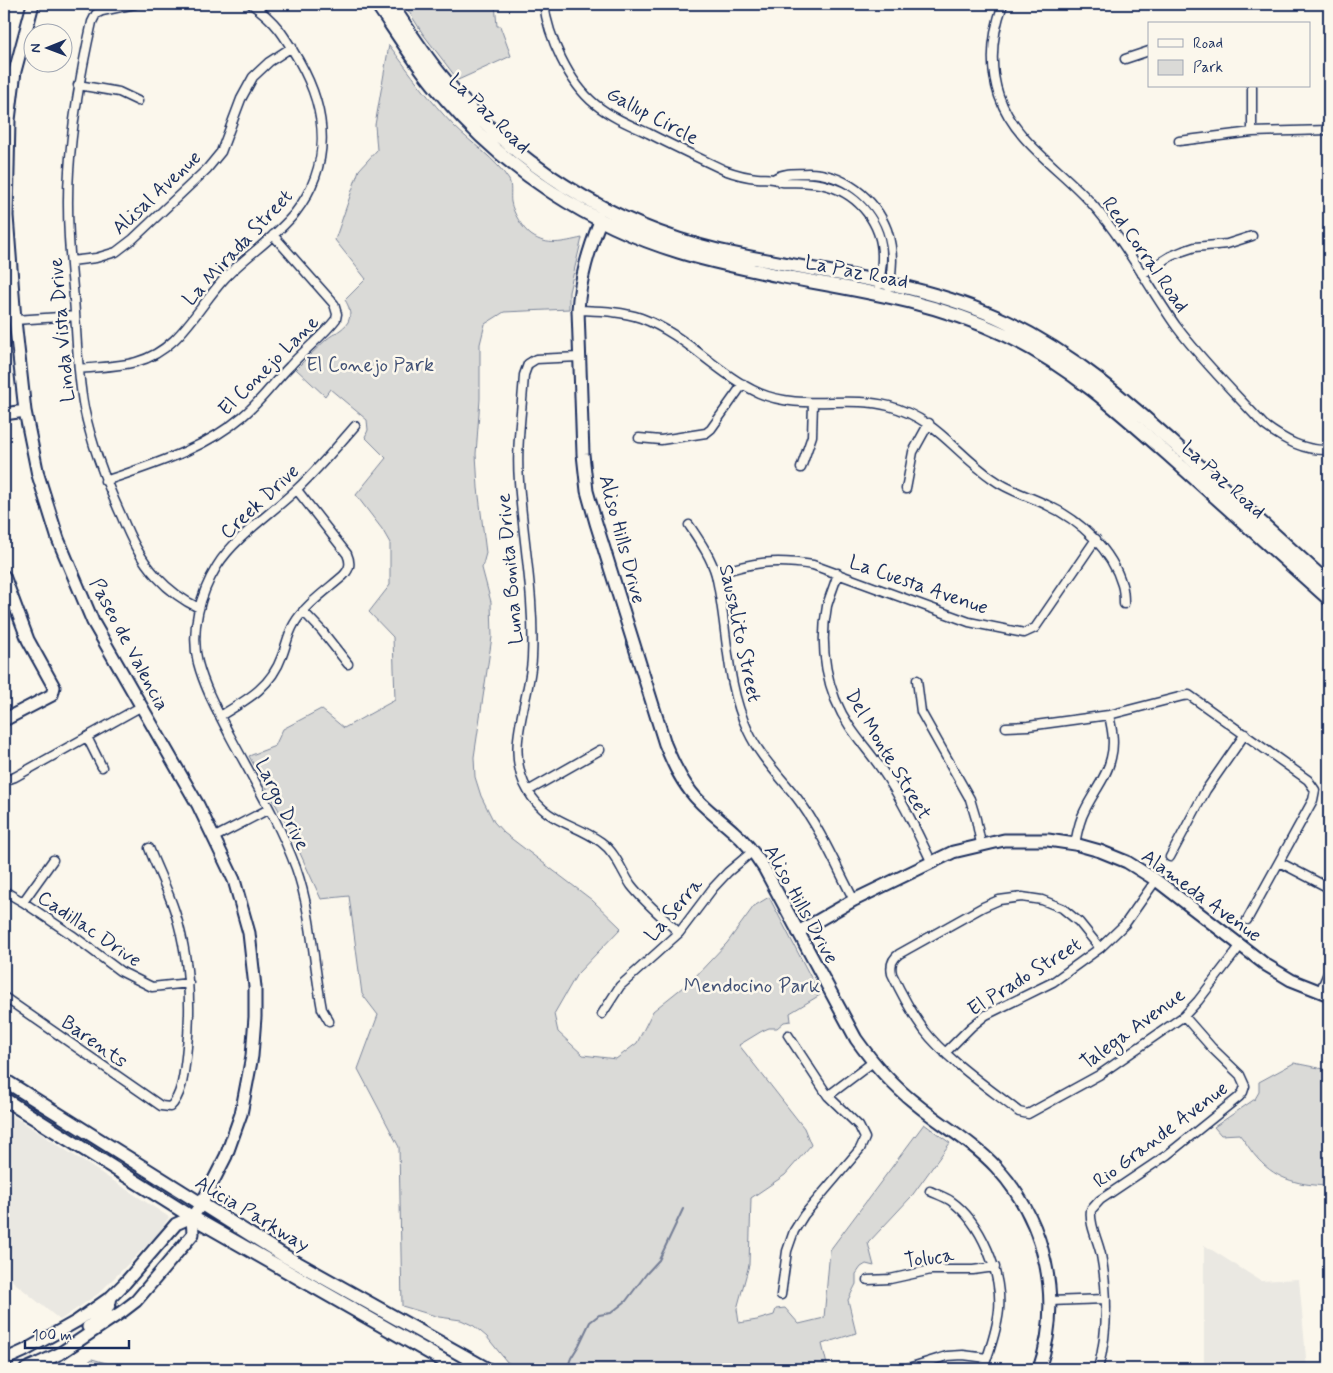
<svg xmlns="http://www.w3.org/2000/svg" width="1333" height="1373" font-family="Mynerve,sans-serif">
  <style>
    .built { fill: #eae8e2 }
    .green { fill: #dadad7; stroke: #7a849a }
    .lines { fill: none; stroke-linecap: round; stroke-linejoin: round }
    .stream { stroke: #747e96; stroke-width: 2 }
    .street-casing { stroke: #1b2f5e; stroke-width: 11 }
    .secondary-casing { stroke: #1b2f5e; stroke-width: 15 }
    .primary-casing { stroke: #1b2f5e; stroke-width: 16 }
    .street { stroke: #fbf7ec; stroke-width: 8 }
    .secondary { stroke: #fbf7ec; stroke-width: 11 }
    .primary { stroke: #fbf7ec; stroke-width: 12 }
    .labels { text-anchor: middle; stroke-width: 5; stroke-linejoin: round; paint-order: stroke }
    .street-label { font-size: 20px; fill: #1b2f5e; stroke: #fbf7ec }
    .park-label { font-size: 20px; fill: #415176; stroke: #fbf7ec }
  </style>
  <rect width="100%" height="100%" fill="#fbf7ec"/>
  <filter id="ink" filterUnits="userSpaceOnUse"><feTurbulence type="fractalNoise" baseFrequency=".02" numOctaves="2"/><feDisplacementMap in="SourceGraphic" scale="10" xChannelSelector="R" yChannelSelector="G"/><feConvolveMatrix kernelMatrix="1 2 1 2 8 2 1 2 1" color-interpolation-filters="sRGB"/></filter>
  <g filter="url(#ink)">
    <path class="built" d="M4,1110L169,1217L157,1235L98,1294L60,1320L4,1274Z
      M1204,1245L1261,1281L1299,1279L1307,1369H1204Z"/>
    <path class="green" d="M404,4H495L497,26H500L511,56L458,80L423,34Z
      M389,45C410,73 430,101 454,126C472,144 495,158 509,180C512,186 510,195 511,202C513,213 523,229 531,235C548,247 563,242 582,238L569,292V309L504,312L485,324L480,344V399L476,454L478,488L486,553L482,568L491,602L492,637L474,757L475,777L481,796L494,822L504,833L592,900L621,928L577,974L554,1014L558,1032L583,1055L616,1059L637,1043L653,1011L693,979L727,943L754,906L769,897L820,995L790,1013L791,1021L784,1022L777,1028H769L762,1031L739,1045L804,1128L811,1145L785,1175L751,1198L749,1265L737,1309L739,1323L757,1320L774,1315L776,1309L785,1308L799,1324L824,1318L830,1250L924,1124L950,1143L911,1197L868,1243L874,1266L866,1264L861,1267L856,1274V1284L848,1300L856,1333L822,1344L828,1369H521L507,1362L487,1337L474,1326L461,1320L439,1317L402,1306L399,1147L358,1069L378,1015L362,994L349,896L321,899L288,827L249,756L275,746L283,729L321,709L344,728L395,700L393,637L369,612L390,585V543L382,529L356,495L386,458L365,437L368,430L367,420L330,389L325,396L296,369C306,359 316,349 327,339C334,333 343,330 348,322C352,314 349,306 345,300L366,279L335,240L359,170L377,150L375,125Z
      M1294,1063L1329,1070V1186C1301,1185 1278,1181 1258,1159C1251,1152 1246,1142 1239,1134L1221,1135L1214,1127L1255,1099L1259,1092V1082Z
      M92,1359L113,1365L114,1369H85L86,1364Z"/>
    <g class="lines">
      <path class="stream" d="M567,1369L571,1358L579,1345L590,1322L599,1315L611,1313L626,1301L647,1273L659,1260L683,1209"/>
      <defs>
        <path id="street" d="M135,4L102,11L96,14L92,22C81,71 72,120 69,171C66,214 70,257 74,299C77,335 77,372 84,408C92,446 105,480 121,515C130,537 140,559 157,577C168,589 184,601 199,608
          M544,4C548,37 569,83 595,104C611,117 630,125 648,133C673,146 699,158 724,170C735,174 745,177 757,178C766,179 773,177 781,182C796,183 813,181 828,186C859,195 883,224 882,258C882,267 880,276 879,285
          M1003,4C992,34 989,66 999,96C1015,143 1062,169 1092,204C1125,241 1148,286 1176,326C1202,361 1235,393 1264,425C1284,440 1304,451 1329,450
          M1125,59L1149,51
          M78,85L119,92L138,101
          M1252,86V132
          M1179,141L1252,132L1329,130
          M775,178C784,172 797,174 808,173C843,173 875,198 887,230C893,248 893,269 889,287
          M71,261L96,258L116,252L133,239L207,169L221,152L241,99L253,77L269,62L292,47
          M1142,274L1171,256L1183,251L1195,247L1227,244L1252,236
          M578,310C599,311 621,311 641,318C685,334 717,374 759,393C801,411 846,395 889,406C937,419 955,453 993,479C1009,491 1029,496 1047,505C1080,520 1112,550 1122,585C1124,591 1124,598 1124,604
          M15,320L75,316
          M579,357L536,359L528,364L524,375C522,410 516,446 519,481C523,540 535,599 532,658C530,702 503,749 528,791C547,823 573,822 601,842C616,853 621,870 631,885C645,903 663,917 679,933
          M79,369C98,367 117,367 136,362C179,351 197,308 225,278C247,255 275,238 295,213C332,165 328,112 299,61C284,35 276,21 251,4
          M639,438L661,440L706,433L711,429L743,384
          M801,468L812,436L813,403
          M105,481C154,464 203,450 243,416C261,401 274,382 290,366C304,350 323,336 336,319L337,314L334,304L273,235
          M906,489L913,452L929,423
          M689,525C699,540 711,557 716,575C728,626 725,682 748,731C760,757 779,775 797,798C820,828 836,866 854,900
          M838,573C835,584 830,595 827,606C819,647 826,692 850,727C860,742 872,755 882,770C902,799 916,830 931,861
          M716,574C753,562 774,559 813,565L969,622L1024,633L1035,628L1096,539
          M303,611L322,631L348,664
          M917,680L921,712L970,799L976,819L981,844
          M220,716C247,700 271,687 282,656C286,646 288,634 294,624C305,605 327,590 343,576C350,569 351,563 347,554L297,490
          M1006,727L1028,726L1109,715L1183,696L1189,695L1308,780L1315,790L1313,800L1247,920
          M87,737L102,767
          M4,781L15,777L142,706
          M528,791L600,750
          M215,837L269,809
          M1075,844C1077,833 1079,821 1085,810C1093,793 1107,777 1111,758C1115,743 1112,729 1109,715
          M1170,857L1206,790L1245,734
          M1279,862L1329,888
          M4,891L23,902L72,935L120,971L152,987L189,983
          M23,902L53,860
          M1100,948L1079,922L1062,908L1042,900L1022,897L999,900L983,907L899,954C892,959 890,965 892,974C901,993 911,1012 924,1030C946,1059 990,1089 1019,1112L1028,1114L1099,1075L1184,1016L1198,1001L1241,945
          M1320,992L1329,971
          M4,997L161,1106L170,1107C182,1096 184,1073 186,1057C192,1008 190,960 175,912C168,890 157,869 149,848
          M602,1014L620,986L679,933L713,888L728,872L753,851
          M329,1021L322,1009C313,962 312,913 296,868C279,822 253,779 230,736C218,712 205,689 198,663C190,630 200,594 217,566C234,538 272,513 296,490C317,470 336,448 355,426
          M945,1053L971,1027L986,1015L1053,982L1100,948L1125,924L1156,880
          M828,1096L873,1062
          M930,1191C936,1194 945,1197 951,1201C981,1222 1002,1273 999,1310C997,1330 990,1350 983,1369
          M868,1280L890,1279L931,1270H973L995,1267
          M781,1295L787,1251L794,1231L804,1215L860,1149L865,1138L859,1126L828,1096L788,1035
          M1050,1301L1106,1299
          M905,1369L947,1356L963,1355L987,1358
          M1098,1369C1108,1332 1108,1293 1101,1255C1098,1240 1089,1225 1091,1210L1100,1200L1167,1155L1239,1097L1243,1092L1245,1086L1240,1075L1212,1048L1184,1016"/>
        <path id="secondary" d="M600,221C589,250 580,278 578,310L583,454L587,491L596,523L665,744C672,761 679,777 691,792C703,808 719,818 734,832C746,842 755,854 764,868L856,1039C873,1063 892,1085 915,1103C941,1125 973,1142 996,1167C1046,1221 1063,1300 1039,1369
          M4,414L25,411
          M4,576L28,640L54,687L52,695L4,720
          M798,932L854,900L953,852L1004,840H1048L1075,844L1100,851L1127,862L1156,880L1266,965L1291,980L1329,995
          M88,1327C100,1318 109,1312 111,1297
          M4,1360L24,1351L77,1321L111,1297L125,1283L176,1224L192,1217L202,1203L226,1156L241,1114L252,1056L255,1017V987L249,933L234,880L198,805L93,622L58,539L38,475L25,411L15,320L7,216L9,120L15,71L33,4
          M26,1369L59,1354L123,1311L136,1301L193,1234L192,1217"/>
        <path id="primary" d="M377,4C399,36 419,69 445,98C506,170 590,225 680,252C712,262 744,268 776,275C856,290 932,300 1006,335C1074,368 1127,418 1182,467C1231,511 1280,555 1329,599
          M391,4C407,28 422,52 440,74C510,162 611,226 720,251C816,273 917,279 1007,322C1079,357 1131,405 1189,457C1236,500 1283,542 1329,584
          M4,1080L283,1255L487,1369
          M4,1099L192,1217L458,1369"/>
      </defs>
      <use href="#street" class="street-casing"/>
      <use href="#secondary" class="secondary-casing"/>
      <use href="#primary" class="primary-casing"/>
      <use href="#street" class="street"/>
      <use href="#secondary" class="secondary"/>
      <use href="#primary" class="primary"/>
    </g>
  </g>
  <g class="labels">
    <g class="street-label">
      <text transform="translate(490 113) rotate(44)" y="7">La Paz Road</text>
      <text transform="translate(653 115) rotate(28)" y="7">Gallup Circle</text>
      <text transform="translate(156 192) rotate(-43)" y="7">Alisal Avenue</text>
      <text transform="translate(237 247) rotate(-47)" y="7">La Mirada Street</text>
      <text transform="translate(1146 254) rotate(55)" y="7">Red Corral Road</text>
      <text transform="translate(857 271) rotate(11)" y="7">La Paz Road</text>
      <text transform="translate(61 330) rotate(-95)" y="7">Linda Vista Drive</text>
      <text transform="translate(268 365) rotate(-45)" y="7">El Conejo Lane</text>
      <text transform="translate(1224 479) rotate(42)" y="7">La Paz Road</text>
      <text transform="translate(259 501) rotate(-43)" y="7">Creek Drive</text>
      <text transform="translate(623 539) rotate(75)" y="7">Aliso Hills Drive</text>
      <text transform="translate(509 569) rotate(-95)" y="7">Luna Bonita Drive</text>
      <text transform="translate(919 584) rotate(19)" y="7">La Cuesta Avenue</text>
      <text transform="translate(741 633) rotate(78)" y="7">Sausalito Street</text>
      <text transform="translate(130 644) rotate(62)" y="7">Paseo de Valencia</text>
      <text transform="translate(889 754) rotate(59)" y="7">Del Monte Street</text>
      <text transform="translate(283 804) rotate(64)" y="7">Largo Drive</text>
      <text transform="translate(1202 895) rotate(36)" y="7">Alameda Avenue</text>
      <text transform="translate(802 904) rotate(61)" y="7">Aliso Hills Drive</text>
      <text transform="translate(673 909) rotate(-49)" y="7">La Serra</text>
      <text transform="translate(90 928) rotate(34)" y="7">Cadillac Drive</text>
      <text transform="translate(1024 976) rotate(-32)" y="7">El Prado Street</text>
      <text transform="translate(1132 1028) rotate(-36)" y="7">Talega Avenue</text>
      <text transform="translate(95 1041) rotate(35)" y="7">Barents</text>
      <text transform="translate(1160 1134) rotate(-37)" y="7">Rio Grande Avenue</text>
      <text transform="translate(253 1213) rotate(31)" y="7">Alicia Parkway</text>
      <text transform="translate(929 1257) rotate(-7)" y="7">Toluca</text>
    </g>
    <g class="park-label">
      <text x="370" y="371">El Conejo Park</text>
      <text x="752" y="992">Mendocino Park</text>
    </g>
  </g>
  <rect width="1333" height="1373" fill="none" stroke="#fbf7ec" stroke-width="20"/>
  <rect x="10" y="10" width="1313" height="1353" fill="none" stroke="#1b2f5e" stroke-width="2" filter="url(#ink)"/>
  <rect x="1148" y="22" width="162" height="65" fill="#fbf7ec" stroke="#a1a7b3"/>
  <rect x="1158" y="39" width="25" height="8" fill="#fbf7ec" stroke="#a1a7b3"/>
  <text x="1193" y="48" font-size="15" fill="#1b2f5e">Road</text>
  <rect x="1158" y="60" width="25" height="15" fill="#dadad7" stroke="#a1a7b3"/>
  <text x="1193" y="72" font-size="15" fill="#1b2f5e">Park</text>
  <g transform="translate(48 48) rotate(269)"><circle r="24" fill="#fbf7ec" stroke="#a1a7b3"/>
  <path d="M0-4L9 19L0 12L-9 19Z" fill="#1b2f5e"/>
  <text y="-8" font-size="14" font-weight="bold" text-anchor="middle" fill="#1b2f5e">N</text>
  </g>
  <path d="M25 1340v8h104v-8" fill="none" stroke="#1b2f5e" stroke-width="2.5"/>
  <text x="32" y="1340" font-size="15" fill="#1b2f5e" stroke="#fbf7ec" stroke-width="4" paint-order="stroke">100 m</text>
</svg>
